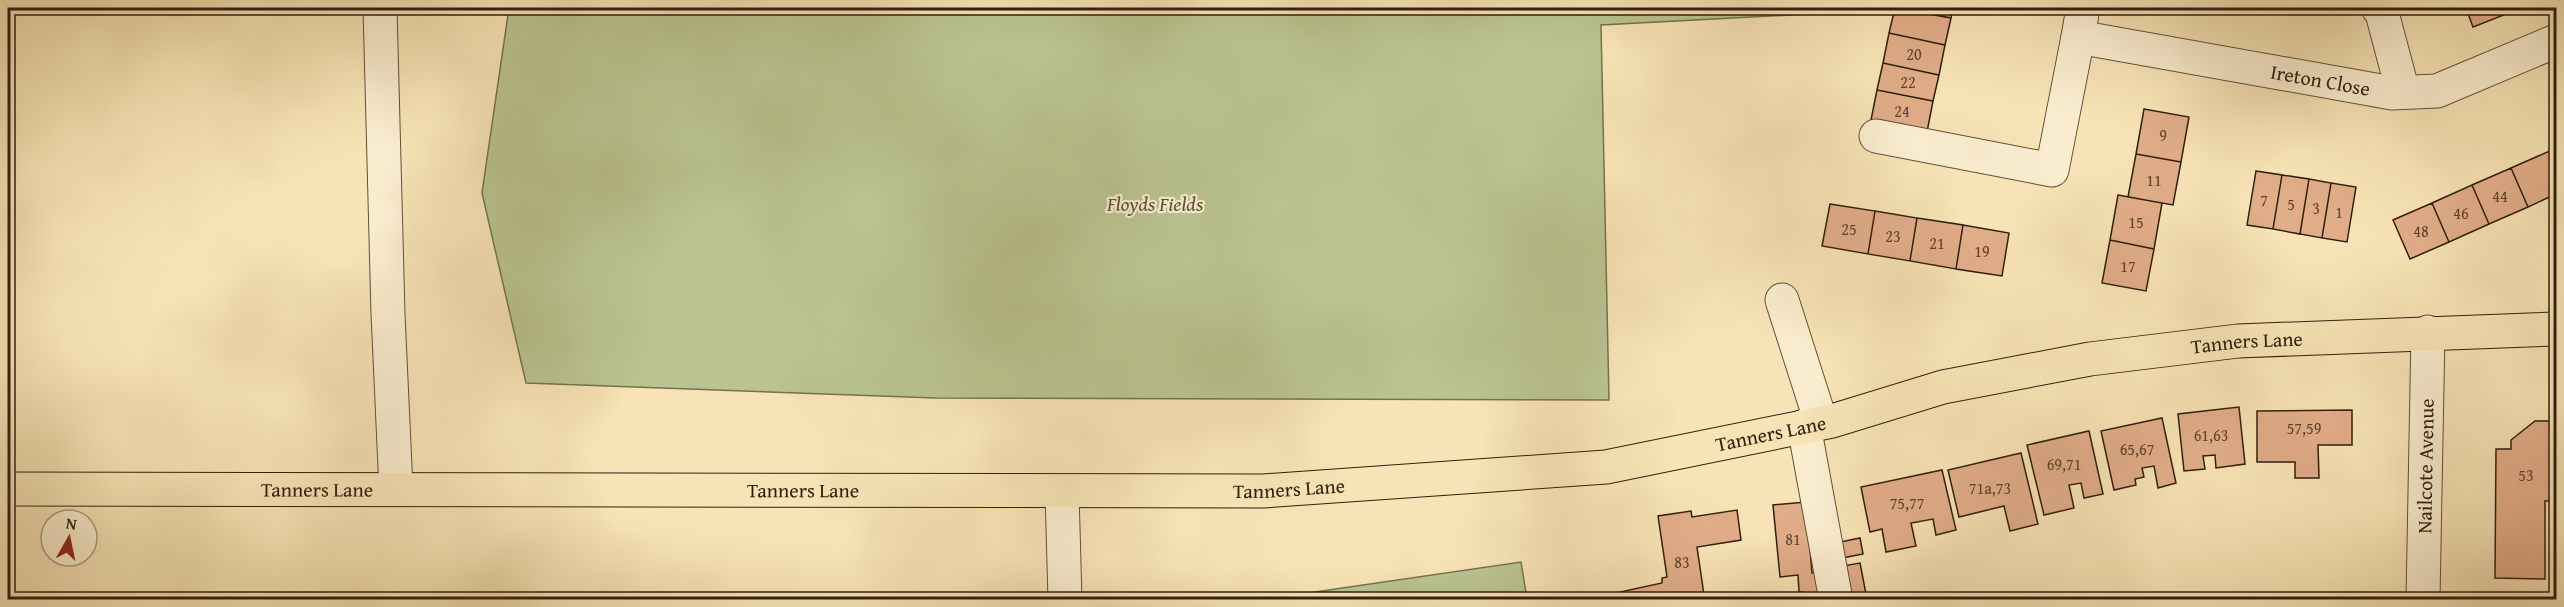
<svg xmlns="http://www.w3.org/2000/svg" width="2564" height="607" font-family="'Gentium Book Plus',serif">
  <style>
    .green { fill: #b9c491; stroke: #747250; stroke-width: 1.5 }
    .building { fill: #e1ad89; stroke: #2f1f0f; stroke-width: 1.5 }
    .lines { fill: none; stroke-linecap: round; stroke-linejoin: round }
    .minor-casing { stroke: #615038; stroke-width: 35 }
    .major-casing { stroke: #2f1f0f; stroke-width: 35 }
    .minor { stroke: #faedcf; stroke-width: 33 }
    .major { stroke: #f7e3b5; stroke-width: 33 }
    .labels { text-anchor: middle; stroke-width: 4.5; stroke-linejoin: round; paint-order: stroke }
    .number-label { font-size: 16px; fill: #5c422e }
    .street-label { font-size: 20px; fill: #2f1f0f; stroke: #faedcf }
    .park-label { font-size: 20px; font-style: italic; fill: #585136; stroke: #faedcf }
  </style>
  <rect width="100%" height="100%" fill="#f7e3b5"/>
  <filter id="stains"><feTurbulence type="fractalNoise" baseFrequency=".00333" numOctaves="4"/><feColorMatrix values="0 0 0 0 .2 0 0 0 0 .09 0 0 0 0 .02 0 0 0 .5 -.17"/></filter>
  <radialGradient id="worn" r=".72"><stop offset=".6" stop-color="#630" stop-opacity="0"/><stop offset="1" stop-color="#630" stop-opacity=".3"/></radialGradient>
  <path class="green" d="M509,8H1829L1828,13L1601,25L1609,400L936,398L526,383L482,193Z
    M1521,562L1527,599H1267Z"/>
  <path class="building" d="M1895,8L1951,18L1945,45L1889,33Z
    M1904,8H1953L1951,18Z
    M2466,8H2512L2514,11L2473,27Z
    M1889,33L1945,45L1939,75L1883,63Z
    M1883,63L1939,75L1933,101L1877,90Z
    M1877,90L1933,101L1927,132L1871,120Z
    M2144,109L2189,117L2181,162L2136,154Z
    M2552,150L2556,161V194L2528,207L2511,168Z
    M2136,154L2181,162L2173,205L2128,197Z
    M2511,168L2528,207L2489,224L2472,185Z
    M2256,171L2282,175L2273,229L2247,225Z
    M2282,175L2309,179L2300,234L2273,229Z
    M2309,179L2331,183L2322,238L2300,234Z
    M2331,183L2356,187L2347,242L2322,238Z
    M2472,185L2489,224L2449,242L2432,203Z
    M2118,195L2162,203L2154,249L2110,240Z
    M2432,203L2449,242L2410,259L2393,220Z
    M1830,204L1875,211L1868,254L1822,246Z
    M1875,211L1917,218L1910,261L1868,254Z
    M1917,218L1963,225L1956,269L1910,261Z
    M1963,225L2009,233L2002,276L1956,269Z
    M2110,240L2154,249L2146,291L2102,283Z
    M2239,407L2245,464L2216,468L2215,455L2203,456L2205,469L2184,471L2178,414Z
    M2352,410V445H2318L2319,478H2295V462H2257V411Z
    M2162,418L2176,483L2158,488L2154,466L2142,468L2144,477L2135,479L2136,485L2114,490L2101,431Z
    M2535,421H2556V501H2545V579L2495,578L2496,449H2511V440Z
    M2089,431L2103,494L2084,498L2081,483L2069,485L2074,508L2044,515L2027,445Z
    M2021,453L2038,524L2010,531L2004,506L1959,517L1948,470Z
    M1942,470L1956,530L1936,535L1933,519L1911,523L1916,546L1886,552L1882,529L1870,532L1861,487Z
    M1806,502L1812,573L1823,572L1825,600H1804L1803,592H1799L1798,575L1780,577L1773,505Z
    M1737,510L1741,540L1697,547L1704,595L1676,600H1607L1606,595L1662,583V578L1667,577L1658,516L1691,511L1692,517Z
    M1860,538L1863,554L1842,558L1840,542Z
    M1860,563L1866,594L1843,599L1837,567Z"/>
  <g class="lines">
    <defs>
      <g id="minor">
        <path d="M380,8L388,314L396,489"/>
        <path d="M2378,8L2382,13L2403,92"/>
        <path d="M2078,37L2083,8"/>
        <path id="s1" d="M1876,136L2052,170L2078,37L2392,93L2437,91L2556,41"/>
        <path d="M1782,300L1821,422"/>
        <path d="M1804,426L1836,600"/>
        <path d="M1062,492L1065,600"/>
        <path id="s2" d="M2423,600L2428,332"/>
      </g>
      <g id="major">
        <path id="s3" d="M8,489L1263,491L1606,467L1832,421L1943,387L2090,359L2238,341L2556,329"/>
      </g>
    </defs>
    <use href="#minor" class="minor-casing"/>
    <use href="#major" class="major-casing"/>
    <use href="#minor" class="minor"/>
    <use href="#major" class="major"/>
  </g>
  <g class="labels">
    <g class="number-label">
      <text x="1914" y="60">20</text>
      <text x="1908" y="88">22</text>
      <text x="1902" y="117">24</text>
      <text x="2163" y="141">9</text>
      <text x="2154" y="186">11</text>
      <text x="2500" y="202">44</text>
      <text x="2264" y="206">7</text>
      <text x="2291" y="210">5</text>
      <text x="2316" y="214">3</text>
      <text x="2339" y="218">1</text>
      <text x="2461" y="219">46</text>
      <text x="2136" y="228">15</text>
      <text x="1849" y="235">25</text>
      <text x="2421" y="237">48</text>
      <text x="1893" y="242">23</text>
      <text x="1937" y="249">21</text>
      <text x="1982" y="257">19</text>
      <text x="2128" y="272">17</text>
      <text x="2304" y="434">57,59</text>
      <text x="2211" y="441">61,63</text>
      <text x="2137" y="455">65,67</text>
      <text x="2064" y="470">69,71</text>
      <text x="2526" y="481">53</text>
      <text x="1990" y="494">71a,73</text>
      <text x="1907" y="509">75,77</text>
      <text x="1793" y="545">81</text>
      <text x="1682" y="568">83</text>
    </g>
    <g class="street-label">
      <text dy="7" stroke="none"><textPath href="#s1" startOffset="561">Ireton Close</textPath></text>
      <text dy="7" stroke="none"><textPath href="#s3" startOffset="2253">Tanners Lane</textPath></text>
      <text dy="7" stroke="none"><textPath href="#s3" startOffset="1767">Tanners Lane</textPath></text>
      <text dy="7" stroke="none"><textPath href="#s2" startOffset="134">Nailcote Avenue</textPath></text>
      <text dy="7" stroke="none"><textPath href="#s3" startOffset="1281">Tanners Lane</textPath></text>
      <text dy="7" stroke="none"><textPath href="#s3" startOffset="309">Tanners Lane</textPath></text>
      <text dy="7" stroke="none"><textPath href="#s3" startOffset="795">Tanners Lane</textPath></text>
    </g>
    <g class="park-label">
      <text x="1155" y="211">Floyds Fields</text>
    </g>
  </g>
  <rect width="2564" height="607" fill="none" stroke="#f7e3b5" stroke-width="30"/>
  <rect x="9" y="9" width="2546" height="589" fill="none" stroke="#2f1f0f" stroke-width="3"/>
  <rect x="15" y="15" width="2534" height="577" fill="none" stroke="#2f1f0f" stroke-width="1.5"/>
  <g transform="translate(69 538) rotate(9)"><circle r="28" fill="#faedcf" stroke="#a99b82" stroke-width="1.5"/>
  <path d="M0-4.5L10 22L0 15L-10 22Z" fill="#8f2418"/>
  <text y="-9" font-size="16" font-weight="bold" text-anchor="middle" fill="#2f1f0f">N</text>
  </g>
  <rect width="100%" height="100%" filter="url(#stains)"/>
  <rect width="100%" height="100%" fill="url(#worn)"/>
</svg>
